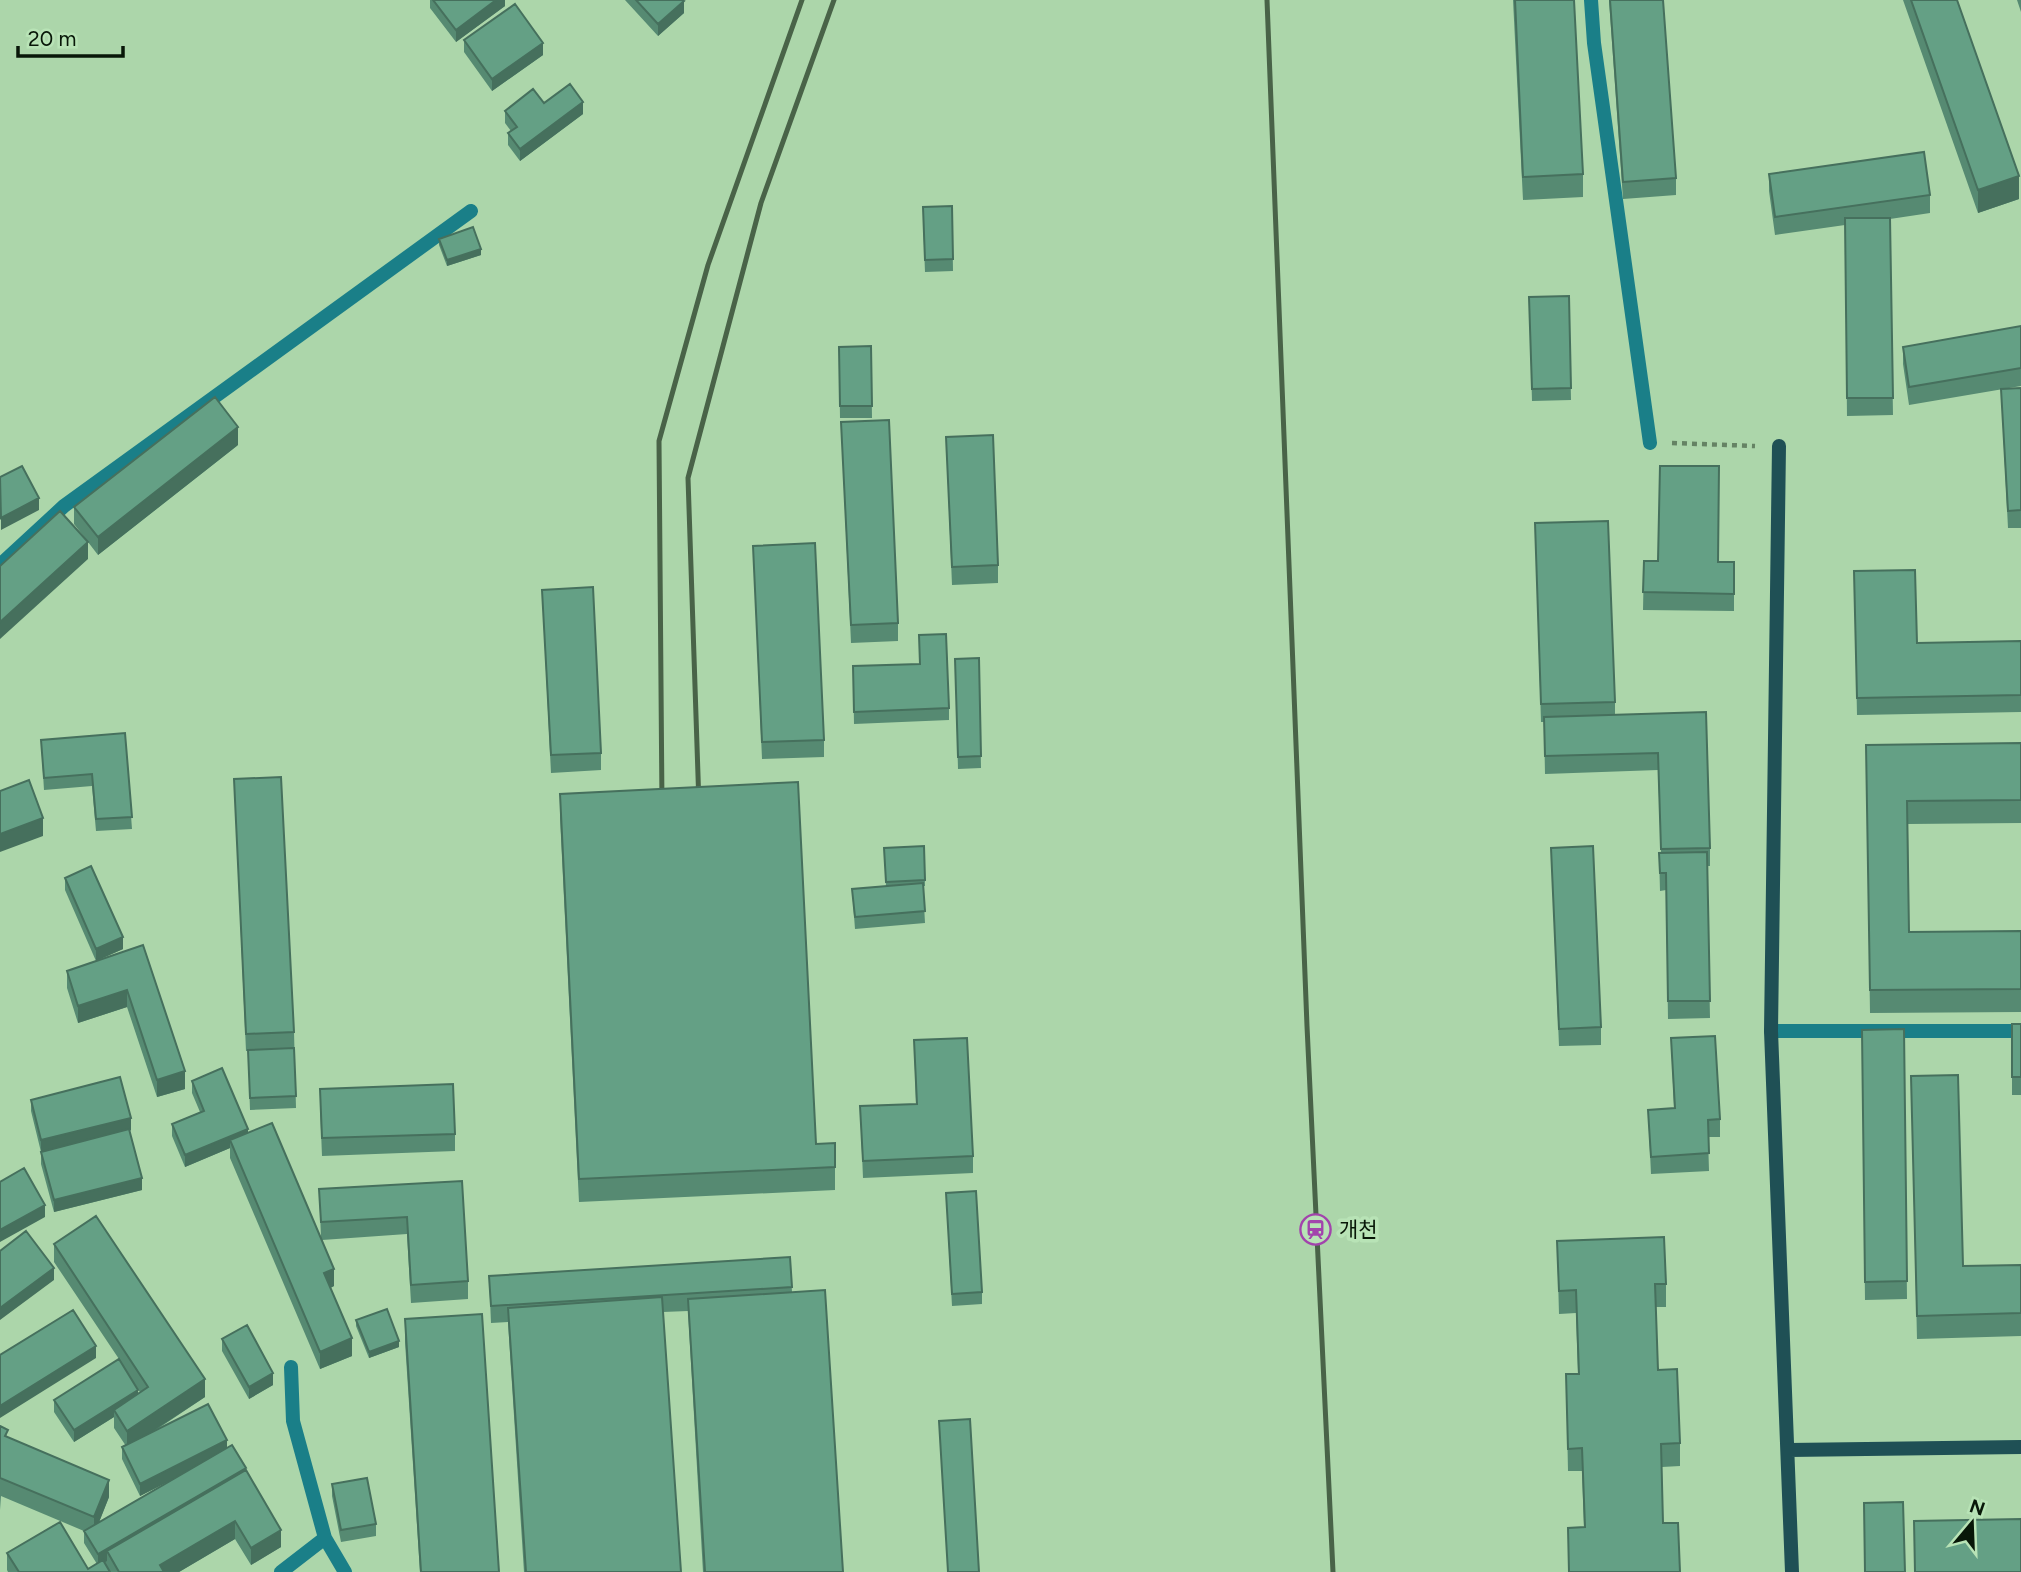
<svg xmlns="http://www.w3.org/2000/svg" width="2021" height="1572" font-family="Figtree,'Noto Sans KR',sans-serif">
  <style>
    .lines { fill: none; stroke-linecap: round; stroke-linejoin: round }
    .path { stroke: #658364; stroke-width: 4.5; stroke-dasharray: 5 5; stroke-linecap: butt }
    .minor { stroke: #1a7f88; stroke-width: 14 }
    .secondary { stroke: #1f5055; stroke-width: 14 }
    .rail { stroke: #496348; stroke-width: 5 }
    .wall { fill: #568a72; fill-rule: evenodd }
    .shaded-wall { fill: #46705d }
    .building { fill: #64a085; stroke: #46705d; stroke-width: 2 }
    .labels { text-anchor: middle; stroke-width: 7; stroke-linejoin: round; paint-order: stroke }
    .poi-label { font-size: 21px; fill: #081708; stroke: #b8e3b6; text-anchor: start }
  </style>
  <rect width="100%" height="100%" fill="#acd6aa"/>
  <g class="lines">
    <path class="path" d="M1672,443L1755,446"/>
    <path class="minor" d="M1591,0L1594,43L1650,443
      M0,565L64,506L471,211
      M1771,1031H2021
      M291,1367L293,1421L325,1538L345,1572
      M281,1572L325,1538"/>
    <path class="secondary" d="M1779,446L1771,1031L1792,1572
      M1789,1450L2021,1447"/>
    <path class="rail" d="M1267,0L1307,1026L1333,1572
      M699,805L688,478L761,203L834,0
      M662,806L659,441L708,265L802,0"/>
  </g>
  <path class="wall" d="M430,0H505V6L456,42L430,8Z
    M625,0H682L684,13L658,36Z
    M1513,0H1574L1583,174V197L1523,200Z
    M1609,0H1663L1676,178V195L1623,199Z
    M1903,0H1957L2019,199L1978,213Z
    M2017,0H2021V12Z
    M464,40L543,55L492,91L464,52Z
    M544,103L583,114L520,161L508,145V133L511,131L505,123V111Z
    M1769,174L1930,195V213L1890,219L1893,415L1847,416L1845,225L1775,235L1769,191Z
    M952,206L953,271L925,272L923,219Z
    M439,239L481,255L447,266L439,245Z
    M1569,296L1571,400L1532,401L1529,297Z
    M2021,326V386L1909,405L1903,364V347Z
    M871,346L872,418H840L839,347Z
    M2021,388V528H2008L2001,389Z
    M841,422L898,623V641L851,643Z
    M946,437L998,565V583L952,585Z
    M238,445L98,555L88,542V559L85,538L74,524V507Z
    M1535,523L1615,702V715L1706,712L1710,848V866H1707L1710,1018L1668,1019L1666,890L1660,891L1659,853H1661L1658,770L1545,774L1544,722H1541Z
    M753,546L824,740V757L762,759Z
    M1644,561L1734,562V611L1643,610Z
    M1854,571L1917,643L2021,641V712L1857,715Z
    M542,590L601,753V770L551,773Z
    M979,658L981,768L958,769L955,659Z
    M853,666L949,708V720L854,724Z
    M125,733L132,829L96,831L92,786L44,790L41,740Z
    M2021,743V823L1908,824L1909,932L2021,931V1012L1870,1013L1866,745Z
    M234,779L294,1032L296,1108L250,1110L248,1051H246Z
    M560,794L816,1144L835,1167V1190L579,1202L560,817Z
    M924,846L925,886H923L925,923L855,929L852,889L886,886L884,848Z
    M1551,848L1601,1027V1045L1559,1046Z
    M65,878L123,949L96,961L65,890Z
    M143,945L185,1089L157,1097L127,1007L78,1023L67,988V971Z
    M2012,1024H2021V1095H2012Z
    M1904,1029L1907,1299L1865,1300L1862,1030Z
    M1671,1038L1720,1119V1137H1708L1709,1171L1651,1174L1648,1110L1674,1108Z
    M914,1040L973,1156V1173L863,1178L860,1106L916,1104Z
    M1911,1076L1963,1266L2021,1265V1336L1917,1339Z
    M192,1081L248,1133L321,1237L319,1189L462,1181L468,1281V1299L411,1303L407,1234L322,1240L334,1286L330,1288L352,1356L320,1369L230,1158V1148L185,1167L172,1136V1124L200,1112L192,1093Z
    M31,1100L131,1130L130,1131L142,1190L54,1212L41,1164V1152L31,1111Z
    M320,1106L455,1134V1151L322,1156Z
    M946,1193L982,1292V1304L952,1306Z
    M1557,1241L1666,1284V1307H1656L1658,1370L1680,1443V1466L1662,1467L1663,1523L1680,1572H1569L1568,1528L1584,1527L1582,1471H1568L1566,1374H1578L1576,1313L1559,1314Z
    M54,1244L205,1397L150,1434L227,1448L246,1470L281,1547L251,1565L235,1539L179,1572H8L7,1570V1553L88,1569L97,1564L84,1543V1531L1,1496L0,1510V1426L8,1438L109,1497L99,1522L173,1479L140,1496L122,1459V1447L126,1446L114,1428V1417L74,1442L54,1412V1400L119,1359L54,1262ZM124,1368L140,1392L138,1394Z
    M790,1257L792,1292L843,1572H703L688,1311L663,1312L681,1572H524L508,1322L491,1323L489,1276Z
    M405,1319L499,1572H420L405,1342Z
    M356,1320L399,1347L369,1358L356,1326Z
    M222,1339L273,1385L249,1399L222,1351Z
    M939,1421L979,1572H948Z
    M332,1484L376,1524V1536L341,1542L332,1496Z"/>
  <path class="shaded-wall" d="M496,0H505V6L456,42V30Z
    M684,1V13L658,36V24Z
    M543,43V55L492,91V79Z
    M583,102V114L520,161V149Z
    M2019,176V199L1978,213V190Z
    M481,249V255L447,266V260Z
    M238,427V445L98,555V537Z
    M39,498V510L1,530V518Z
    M88,542V559L0,639V622Z
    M43,818V836L0,852V834Z
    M123,937V949L96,961V949Z
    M127,990V1007L78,1023V1006Z
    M185,1071V1089L157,1097V1080Z
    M131,1118V1130L41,1152V1140Z
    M248,1129V1141L230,1140V1148L185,1167V1155Z
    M142,1178V1190L54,1212V1200Z
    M45,1205V1217L0,1242V1230Z
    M54,1268V1280L0,1320V1308Z
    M334,1269V1286L324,1291V1273Z
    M352,1338V1356L320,1369V1352Z
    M399,1341V1347L369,1358V1352Z
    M96,1346V1358L0,1418V1406Z
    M273,1373V1385L249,1399V1387Z
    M205,1379V1397L127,1448V1431Z
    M138,1390V1402L114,1410V1417L74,1442V1430Z
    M227,1440V1452L140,1496V1484Z
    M246,1468V1480L107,1551V1561L98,1566V1554Z
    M109,1480V1497L94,1535V1517Z
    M235,1521V1539L179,1572H160V1565Z
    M281,1530V1547L251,1565V1548Z"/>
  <path class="building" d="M433,0H496L456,30Z
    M636,0H682L684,1L658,24Z
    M1515,0H1574L1583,174L1523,177Z
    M1610,0H1663L1676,178L1623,182Z
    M1911,0H1957L2019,176L1978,190Z
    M515,4L543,43L492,79L464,40Z
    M570,84L583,102L520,149L508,133L517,127L505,111L533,89L544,103Z
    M1924,152L1930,195L1775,217L1769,174Z
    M952,206L953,259L925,260L923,207Z
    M1845,218H1890L1893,398H1847Z
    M473,227L481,249L447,260L439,239Z
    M1569,296L1571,388L1532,389L1529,297Z
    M2021,326V368L1909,387L1903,347Z
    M871,346L872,406H840L839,347Z
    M2021,388V510L2008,511L2001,389Z
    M215,397L238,427L98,537L74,507Z
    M889,420L898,623L851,625L841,422Z
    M993,435L998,565L952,567L946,437Z
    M22,466L39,498L1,518L0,477Z
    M1660,466H1719L1718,562H1734V594L1643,592L1644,561H1658Z
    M60,511L88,542L0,622V566Z
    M1608,521L1615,702L1541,704L1535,523Z
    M815,543L824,740L762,742L753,546Z
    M1915,570L1917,643L2021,641V695L1857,698L1854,571Z
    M593,587L601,753L551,755L542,590Z
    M946,634L949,708L854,712L853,666L920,664L919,635Z
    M979,658L981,756L958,757L955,659Z
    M1706,712L1710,848L1661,849L1658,753L1545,756L1544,717Z
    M125,733L132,817L96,819L92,774L44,778L41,740Z
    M2021,743V800L1907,801L1909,932L2021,931V989L1870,990L1866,745Z
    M281,777L294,1032L246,1034L234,779Z
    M29,780L43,818L0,834V791Z
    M798,782L816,1144L835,1143V1167L579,1179L560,794Z
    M924,846L925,880L886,882L884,848Z
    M1593,846L1601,1027L1559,1029L1551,848Z
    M1707,852L1710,1001H1668L1666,873H1660L1659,853Z
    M91,866L123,937L96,949L65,878Z
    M923,883L925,911L855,917L852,889Z
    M143,945L185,1071L157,1080L127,990L78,1006L67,971Z
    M2012,1024H2021V1077H2012Z
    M1904,1029L1907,1281L1865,1282L1862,1030Z
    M1715,1036L1720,1119L1708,1120L1709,1153L1651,1157L1648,1110L1675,1108L1671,1038Z
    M967,1038L973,1156L863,1161L860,1106L917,1104L914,1040Z
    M294,1048L296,1096L250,1098L248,1050Z
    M222,1068L248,1129L185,1155L172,1124L204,1111L192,1081Z
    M1958,1075L1963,1266L2021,1265V1313L1917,1316L1911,1076Z
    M120,1077L131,1118L41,1140L31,1100Z
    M453,1084L455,1134L322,1138L320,1089Z
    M272,1123L334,1269L324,1273L352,1338L320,1352L230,1140Z
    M129,1129L142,1178L54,1200L41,1152Z
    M24,1168L45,1205L0,1230V1182Z
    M462,1181L468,1281L411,1285L407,1217L321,1222L319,1189Z
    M976,1191L982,1292L952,1294L946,1193Z
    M96,1216L205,1379L127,1431L114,1410L148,1387L54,1244Z
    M26,1231L54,1268L0,1308V1251Z
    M1664,1237L1666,1284H1655L1658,1370L1677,1369L1680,1443L1661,1444L1663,1523H1678L1680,1572H1569L1568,1528L1585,1527L1582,1448L1568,1449L1566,1374H1579L1576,1290L1559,1291L1557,1241Z
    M790,1257L792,1287L491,1306L489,1276Z
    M825,1290L843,1572H705L688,1299Z
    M662,1297L681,1572H526L508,1308Z
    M387,1309L399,1341L369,1352L356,1320Z
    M73,1310L96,1346L0,1406V1355Z
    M482,1314L499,1572H421L405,1319Z
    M247,1325L273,1373L249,1387L222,1339Z
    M119,1359L138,1390L74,1430L54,1400Z
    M208,1404L227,1440L140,1484L122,1447Z
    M970,1419L979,1572H948L939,1421Z
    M0,1426L8,1430L5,1436L109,1480L94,1517L0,1478Z
    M232,1445L246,1468L98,1554L84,1531Z
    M246,1470L281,1530L251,1548L235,1521L160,1565L164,1572H119L107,1551Z
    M367,1478L376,1524L341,1530L332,1484Z
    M1903,1502L1905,1572H1865L1864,1503Z
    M2021,1519V1572H1915L1914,1521Z
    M60,1522L88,1569L103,1560L110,1572H19L7,1553Z"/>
  <defs>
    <symbol id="station-ring" viewBox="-11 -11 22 22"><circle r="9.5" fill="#b8e3b6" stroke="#a244ac" stroke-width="1.5"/><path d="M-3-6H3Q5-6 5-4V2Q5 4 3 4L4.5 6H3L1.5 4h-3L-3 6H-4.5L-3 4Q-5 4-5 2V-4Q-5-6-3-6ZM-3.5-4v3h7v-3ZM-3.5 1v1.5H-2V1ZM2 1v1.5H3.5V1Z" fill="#a244ac"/></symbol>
  </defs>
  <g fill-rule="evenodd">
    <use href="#station-ring" x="1298" y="1212" width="35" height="35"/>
  </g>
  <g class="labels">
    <g class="poi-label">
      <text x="1339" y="1237">개천</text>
    </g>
  </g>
  <g transform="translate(1972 1523) rotate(19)" stroke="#b8e3b6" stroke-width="5" paint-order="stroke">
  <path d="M0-5L12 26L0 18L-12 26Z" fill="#081708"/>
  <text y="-10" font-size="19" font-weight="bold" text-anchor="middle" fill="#081708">N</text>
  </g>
  <path d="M18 46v10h105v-10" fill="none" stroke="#081708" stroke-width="3.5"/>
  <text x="28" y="46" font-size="21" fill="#081708" stroke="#b8e3b6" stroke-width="5" paint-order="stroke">20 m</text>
</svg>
